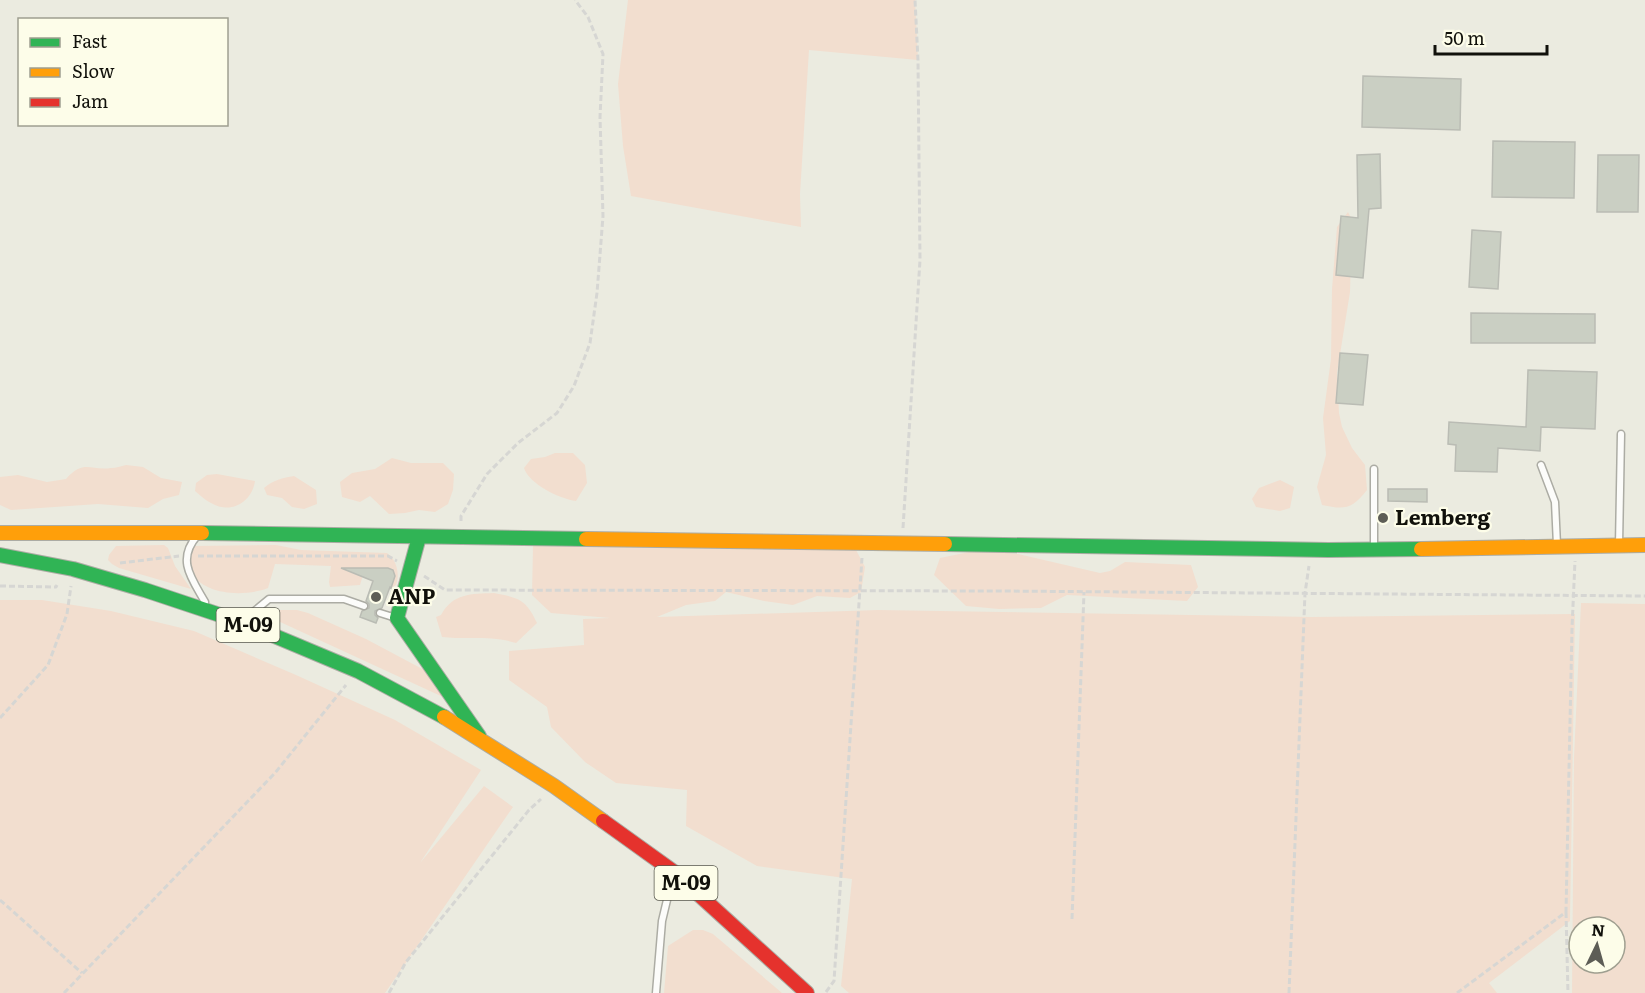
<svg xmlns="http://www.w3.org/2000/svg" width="1645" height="993" font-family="Literata,serif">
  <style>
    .green { fill: #f2decf; fill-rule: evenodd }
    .building { fill: #cacfc3; stroke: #babcb4; stroke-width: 1.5 }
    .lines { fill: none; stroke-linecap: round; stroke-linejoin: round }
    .lane-casing { stroke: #acaca4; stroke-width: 9 }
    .fast-casing { stroke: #acaca4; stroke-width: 16 }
    .slow-casing { stroke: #acaca4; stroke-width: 16 }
    .jam-casing { stroke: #acaca4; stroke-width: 16 }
    .path { stroke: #d6d6d3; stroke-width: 3; stroke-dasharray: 6 3; stroke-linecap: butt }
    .lane { stroke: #fcfcfa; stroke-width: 6 }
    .fast { stroke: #30b455; stroke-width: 14 }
    .slow { stroke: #ff9f0a; stroke-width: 14 }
    .jam { stroke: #e5322d; stroke-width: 14 }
    .poi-dot { fill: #5d5d56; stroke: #fdfde9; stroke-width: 2 }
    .labels { text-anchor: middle; stroke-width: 4.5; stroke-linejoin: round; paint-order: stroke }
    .shield { fill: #fdfde9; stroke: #58584e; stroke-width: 1.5 }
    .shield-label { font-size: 20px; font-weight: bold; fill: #11110b }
    .poi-label { font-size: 21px; font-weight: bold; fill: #11110b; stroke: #fdfde9; text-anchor: start }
  </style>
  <rect width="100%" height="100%" fill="#ebebe0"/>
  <path class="green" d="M628,0H915L918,60L809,50L800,194L801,227L631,196L623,146L618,84Z
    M1348,212L1356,228L1351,256L1350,292L1337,373L1339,413L1342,427L1352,448L1365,465L1367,490C1352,509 1345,510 1322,505L1317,487L1326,455L1323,418L1331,359L1332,289L1337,227Z
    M555,453H573L585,465L587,483L576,501C560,499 529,484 524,468L531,459L545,457Z
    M392,458L411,463H443L454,474L453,490L448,504L435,512L419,510L405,513L389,514L370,496L360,502L342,497L340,482L352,473L375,469Z
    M126,465L143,467L161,478L182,482L179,495L163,499L148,508L98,504L11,510L0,505V477L18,475L47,482L66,479C84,459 90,471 111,468C116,468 121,466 126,465Z
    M217,474L255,481C252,502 231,515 211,503C205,500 200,495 195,491L196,483L207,475Z
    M294,476L316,490L317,504L304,509L292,507L282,498L267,495L264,488C273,480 283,478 294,476Z
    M1280,480L1294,487L1290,508L1280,511L1256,507L1252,499L1259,488Z
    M164,545L168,548L175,566L191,589L119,568L112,564L108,560L109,555L116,546Z
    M276,545L301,550L387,553C397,560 400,574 396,585L391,588L395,576L365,568L360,585L330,587L329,582L331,566L275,564L268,588C245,597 202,596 190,570C186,562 190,553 192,546Z
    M533,546L856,550L865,567L861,592L850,598L817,596L793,605L764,601L726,592L715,601L686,605L657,617L878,610L1311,617L1575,614L1570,921L1489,983L1497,993H849L841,986L852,879L757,866L686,826L687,790L616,783L585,762L551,727L547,707L509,680V651L584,645L583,619L610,618L551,613L532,595Z
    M979,550L1018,554L1100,573L1110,571L1125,562L1191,565L1198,587L1187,601L1067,595L1041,608L999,609L966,606L934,575L940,558Z
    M494,593C519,598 526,599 537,623L516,643C490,635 468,640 442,637L436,617L441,615C453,593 471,594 494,593Z
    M0,600H42L111,611L194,631L296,675L395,720L481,770L420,863L484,786L513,807L385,993H0Z
    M1581,603L1645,604V993H1572L1574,758ZM1579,927H1615V963H1579Z
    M275,610H297L308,613L366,639L428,672L443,697L265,615L267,611Z
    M693,930H703L713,934L782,993H664L668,946Z"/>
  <path class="building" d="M1363,76L1461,79L1460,130L1362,127Z
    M1493,141L1575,142L1574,198L1492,197Z
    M1380,154L1381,208L1369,209L1363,278L1336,275L1341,216L1358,218L1357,155Z
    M1598,155H1639L1638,212H1597Z
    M1472,230L1501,232L1498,289L1469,287Z
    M1471,313L1595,314V343H1471Z
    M1340,353L1368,355L1363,405L1336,403Z
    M1528,370L1597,372L1595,429L1541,427L1540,451L1498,448L1497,472L1455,471L1456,445L1448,444L1449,422L1526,427Z
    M1388,489H1427V502L1388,501Z
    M341,568H388L393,570L395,576L391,588L390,587L382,608L375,611V615L378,618L376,623L360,617L362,611L369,608V604L366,601L373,581Z"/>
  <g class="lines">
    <defs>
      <path id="lane" d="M1541,465L1555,502L1557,545
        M197,536C176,560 192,579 205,602
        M1619,545L1621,434
        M1374,546V469
        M380,613L396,618
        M246,618L269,599H344L364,606
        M656,993L662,921L672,879"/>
      <path id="fast" d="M202,533L586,539
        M419,537L397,618L479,736
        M945,544L1328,550L1421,549
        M0,555L73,569L145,590L241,622L358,671L444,717"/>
      <path id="slow" d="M0,533H202
        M586,539L945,544
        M1421,549L1645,545
        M444,717L554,786L603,821"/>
      <path id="jam" d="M603,821L674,872L807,993"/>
    </defs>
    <use href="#lane" class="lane-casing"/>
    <use href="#fast" class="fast-casing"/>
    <use href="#slow" class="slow-casing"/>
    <use href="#jam" class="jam-casing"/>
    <path class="path" d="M461,521V516L487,474L518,443L557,413L574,386L590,343L597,293L603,216L600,117L603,54L588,17L575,0
      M903,528L920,260L918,60L915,0
      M198,556H388L397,561
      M120,563L179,556
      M424,576L445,590L1001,591L1645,596
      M0,586L56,587L57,585
      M0,718L48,665L67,614L71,586
      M0,900L82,973
      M1566,912L1568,993
      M1072,919L1084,592
      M826,992L834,981L862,558
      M64,993L275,773L346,685
      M389,993L406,962L529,810L541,799
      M1289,993L1305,593L1309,566
      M1457,993L1566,912L1572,628L1575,561"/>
    <use href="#lane" class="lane"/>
    <use href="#fast" class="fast"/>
    <use href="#slow" class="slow"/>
    <use href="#jam" class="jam"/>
  </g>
  <g class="poi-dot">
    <circle cx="1383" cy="518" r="6"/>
    <circle cx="376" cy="597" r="6"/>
  </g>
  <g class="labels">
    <g class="shield">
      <rect x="216.5" y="608" width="63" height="34" rx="4.5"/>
      <rect x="654.5" y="866" width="63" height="34" rx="4.5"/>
    </g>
    <g class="shield-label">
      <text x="248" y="632">М-09</text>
      <text x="686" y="890">М-09</text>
    </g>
    <g class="poi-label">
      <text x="1395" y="525">Lemberg</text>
      <text x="388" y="604">ANP</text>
    </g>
  </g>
  <rect x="18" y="18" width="210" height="108" fill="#fdfde9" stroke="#9f9f90" stroke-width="1.5"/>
  <rect x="30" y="38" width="30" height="9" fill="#30b455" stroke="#9f9f90" stroke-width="1.5"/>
  <text x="72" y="48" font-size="18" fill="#11110b">Fast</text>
  <rect x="30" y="68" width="30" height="9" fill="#ff9f0a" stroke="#9f9f90" stroke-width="1.5"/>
  <text x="72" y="78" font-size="18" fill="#11110b">Slow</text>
  <rect x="30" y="98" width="30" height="9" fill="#e5322d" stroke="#9f9f90" stroke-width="1.5"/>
  <text x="72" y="108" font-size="18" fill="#11110b">Jam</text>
  <g transform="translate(1597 945) rotate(5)"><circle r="28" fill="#fdfde9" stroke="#9f9f90" stroke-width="1.5"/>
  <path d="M0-4.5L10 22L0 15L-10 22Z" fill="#5d5d56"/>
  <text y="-9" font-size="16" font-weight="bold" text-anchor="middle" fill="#11110b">N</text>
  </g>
  <path d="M1435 45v9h112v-9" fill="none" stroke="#11110b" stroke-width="3"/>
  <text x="1444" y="45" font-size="18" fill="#11110b" stroke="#fdfde9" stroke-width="4.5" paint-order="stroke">50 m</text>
</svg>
